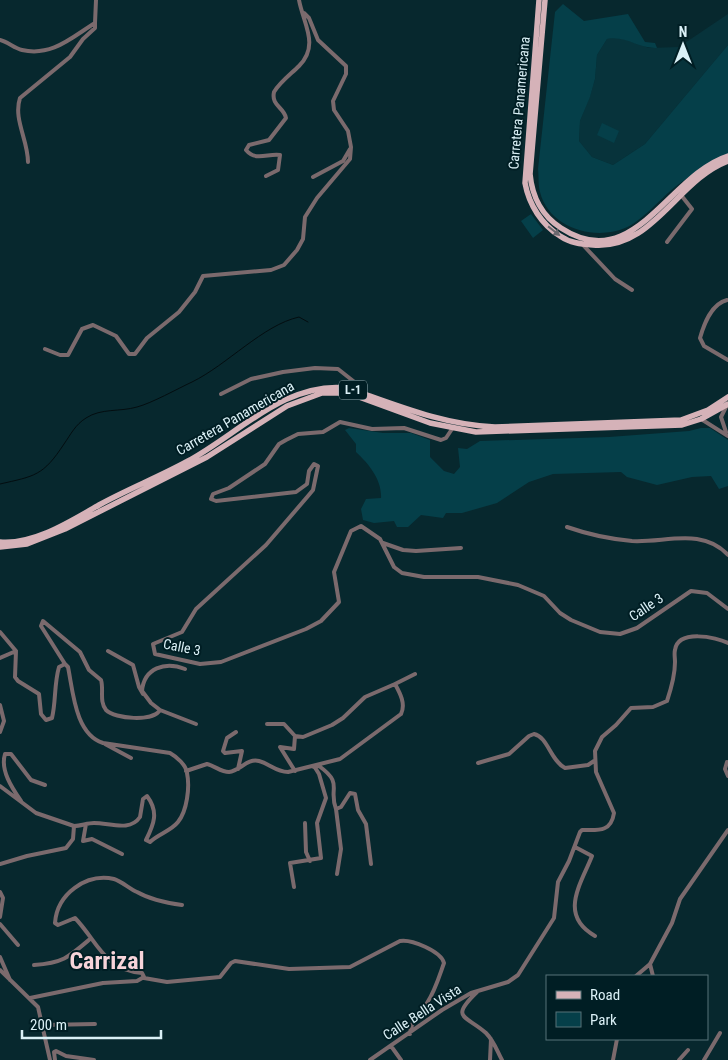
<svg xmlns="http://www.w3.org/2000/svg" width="728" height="1060" font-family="'Roboto Condensed',sans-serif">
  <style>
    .built { fill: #07333b }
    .green { fill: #053f49 }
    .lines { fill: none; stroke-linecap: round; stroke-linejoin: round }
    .stream { stroke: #030d10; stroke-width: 1 }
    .minor { stroke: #7b6a6d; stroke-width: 4 }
    .primary { stroke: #d5b2b8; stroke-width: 5.5 }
    .oneway { fill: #6a686e }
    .labels { text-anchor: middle; stroke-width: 4; stroke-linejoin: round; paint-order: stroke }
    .shield { fill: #001e24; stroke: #99b1b7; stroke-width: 1 }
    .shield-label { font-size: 12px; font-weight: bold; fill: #daf0f6 }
    .street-label { font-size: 14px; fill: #daf0f6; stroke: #001e24 }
    .town-label { font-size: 24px; font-weight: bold; fill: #f7d4da; stroke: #001e24 }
  </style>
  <rect width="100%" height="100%" fill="#07282e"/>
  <path class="built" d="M728,14V45L645,144L613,165L592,157L579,141L580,121L590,96L595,79L597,55L607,39L618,37L649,48L679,47Z"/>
  <path class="green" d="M563,4L584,21L628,14L645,42L655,43L657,48C639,49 625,35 607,39L597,55L595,79L590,97L580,121L579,141L592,157L613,165L645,144L728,45V155C709,164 692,174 675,187C661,198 641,222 625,228C594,241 549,228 540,192C538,185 539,177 538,169L555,12Z
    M602,123L619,131L614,143L597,135Z
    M531,214L543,230L533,238L521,221Z
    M349,428L383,433H411L430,440V457L444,471L454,474L460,467L458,448L467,449L480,441L609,437L689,431L701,428H710L728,440V486L719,489L711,476L692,477L657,485L627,477L621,472L553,474L529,482L497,503L462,513H446L443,518L421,515L408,527H397L394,521L374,523L363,520L361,509L366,499L381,498C382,480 369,464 356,452V444L345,430Z"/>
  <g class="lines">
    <path class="stream" d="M0,484C35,476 43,476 64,444C71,434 75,425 86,418C101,408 120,412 137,407C152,403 177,389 192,382C227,365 263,325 299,317L308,322"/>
    <path class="minor" d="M0,40C8,42 14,48 22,50C52,57 72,37 95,23L96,0
      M28,162C28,140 13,119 20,98L70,57L83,39L95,28V23
      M266,176L278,170L280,155C268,153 256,162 246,150L249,145L269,140L286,118C284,107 271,106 274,92C280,82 291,74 299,66C320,45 303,23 299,0
      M313,177L343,161L350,149
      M667,242L692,209L681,195
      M583,245L615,279L632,290
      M727,300C711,304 704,324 700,338L704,346L728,360
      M45,349L60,355H68L82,329L93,325L116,336L129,354H135L147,338L179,312L195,292L203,276L271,270L284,265L297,250L303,239L305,217L317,198L350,159L351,147L348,131L334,110L333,101L346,74V66L318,40L309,18L304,13
      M221,394L251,379L283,372L315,368L338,369L357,384L361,393
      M701,419L728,436
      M452,429L446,438L441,440L404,428L372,429L340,422L323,432L298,434L286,440L279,444L265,464L229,488L213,494L211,499L216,501L296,492L307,484L309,471L314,464L318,466L313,490L308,496L266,545L196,609L182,632L153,644L155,654L200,664L221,662L306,629L321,621L339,602L334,572L351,531L361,526L380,539L394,567L402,573L424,577H478L518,585L544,596L560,613L571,620L600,632L620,634L637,628L691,591L707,593L728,609
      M726,432L721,417L727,405
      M567,527C587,534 610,539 632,541C665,543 702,527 728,555
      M383,543L403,550L416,551L461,548
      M0,632L16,651L15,677L18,681L39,694L41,714L46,720L52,718C56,702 54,684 59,667L65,664L68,667C73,691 75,734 103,743L170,753C177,757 186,765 187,773C190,787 187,811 178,822C171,831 158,834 150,842L146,840C154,824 159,812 147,796L143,799L140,817C130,832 110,823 94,823C87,823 81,826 74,826
      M108,651L133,665L139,687L143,694
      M0,658L16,651
      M65,664L41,626L43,621L80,652L89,670L101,680C104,690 99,701 106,710C115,719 153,722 160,710L151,703L142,691C144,668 165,661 185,669
      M395,684L415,674
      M0,705L4,721L0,732
      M160,710L196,724
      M236,732L227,738L223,751L225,753L242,751L238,769
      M295,736L294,749L280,747L295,771
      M105,744L131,758
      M727,762L725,769L728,776
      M478,763L509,754L529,736L534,734C548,737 550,760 565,768L588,765L594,761
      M314,767L319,766C344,784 328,788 336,809L341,807L350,793L355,794L358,810L366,824L371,864
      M186,771L207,764C215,766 221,772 229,772C240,771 247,758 259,761C270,764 276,772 288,772L340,759L401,714C406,704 400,693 395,684L365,697L343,718L332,725L303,737L295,736L284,724H267
      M0,786L36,813L74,826L73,839L66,848L27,856L0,864
      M21,801C12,788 0,770 5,754H11L31,780L45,785
      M336,809L341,849L337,874
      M305,823L306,852L310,861
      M86,824L83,841L92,839L122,854
      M575,847L592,856C581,884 558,915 595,936
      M294,887L290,863L321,858L317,823L326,798L319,774L314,766
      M0,892L3,898L0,917
      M0,924L18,945
      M0,957L10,980
      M650,964L653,976
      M34,965C63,963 69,957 90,939
      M0,970L38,1007L50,1060
      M636,976L650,964L672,923L680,899L728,830
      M144,978L167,982L220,977L231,963L235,961L289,969L350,967L400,941C411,939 441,951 444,963C439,977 435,991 427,1003C421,1014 410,1021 410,1034
      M477,992C449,1019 466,1015 486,1033C494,1041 497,1051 502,1060
      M30,998L103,983L137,981L144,977L142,973C103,969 98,942 75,918L58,925L55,923C57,894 86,873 114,879C121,881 130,889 137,892C151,900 167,903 182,905
      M44,1025L95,1024
      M391,1046L401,1060
      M55,1060L54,1052L56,1051L66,1056L94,1060
      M370,1060L442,1010L471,993L508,982L518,975L554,918L558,882L569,861L580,832L582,830C597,830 611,833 614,813L596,772L595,751L602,737L616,725L631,708L653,707L667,701C671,689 675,675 675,662C675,658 674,653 675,650C678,629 716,637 728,643
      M490,1060L491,1039
      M613,1060L617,1039
      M679,1060L688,1050
      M704,1060L720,1033"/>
    <path class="primary" d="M539,0L525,183C529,205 542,225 560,236C570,243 581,244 593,245C653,250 677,180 728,161
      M545,0L530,174C532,196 542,216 561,228C634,276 668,175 728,156
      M0,542C34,545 71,521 99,505C128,489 159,477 188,461C238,434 286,381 347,388C396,405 443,425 495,427L681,420L708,410L728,397
      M0,547L27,544L65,529L207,457L287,406L322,393H348L430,423L476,432L682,425L701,419L728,404"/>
  </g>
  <defs><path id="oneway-solid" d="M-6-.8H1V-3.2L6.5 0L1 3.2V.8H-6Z" transform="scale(1.25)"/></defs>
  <use class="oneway" href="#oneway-solid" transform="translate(554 231) rotate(38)"/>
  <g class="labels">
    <rect class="shield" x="339" y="380.5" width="28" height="19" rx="4"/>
    <g class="shield-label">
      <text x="353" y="394">L-1</text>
    </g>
    <g class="street-label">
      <text transform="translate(519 103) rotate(-85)" y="5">Carretera Panamericana</text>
      <text transform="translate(235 418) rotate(-30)" y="5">Carretera Panamericana</text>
      <text transform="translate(646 607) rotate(-34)" y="5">Calle 3</text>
      <text transform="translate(182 647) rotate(11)" y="5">Calle 3</text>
      <text transform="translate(422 1012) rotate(-33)" y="5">Calle Bella Vista</text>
    </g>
    <g class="town-label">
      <text x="107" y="969">Carrizal</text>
    </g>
  </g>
  <rect x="546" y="975" width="162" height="65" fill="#001e24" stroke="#577278"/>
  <rect x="556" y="991" width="25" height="8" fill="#d5b2b8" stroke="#577278"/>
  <text x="590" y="1000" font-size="15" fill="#daf0f6">Road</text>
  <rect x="556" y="1012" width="25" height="15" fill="#053f49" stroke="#577278"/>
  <text x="590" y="1025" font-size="15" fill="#daf0f6">Park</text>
  <g transform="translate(683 45)" stroke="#001e24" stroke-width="4" paint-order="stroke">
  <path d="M0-4L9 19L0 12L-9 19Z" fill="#daf0f6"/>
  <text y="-8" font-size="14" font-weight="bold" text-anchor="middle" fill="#daf0f6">N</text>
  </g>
  <path d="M22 1030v8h139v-8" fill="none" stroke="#daf0f6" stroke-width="2.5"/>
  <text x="30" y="1030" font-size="15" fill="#daf0f6" stroke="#001e24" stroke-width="4" paint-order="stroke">200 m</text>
</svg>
